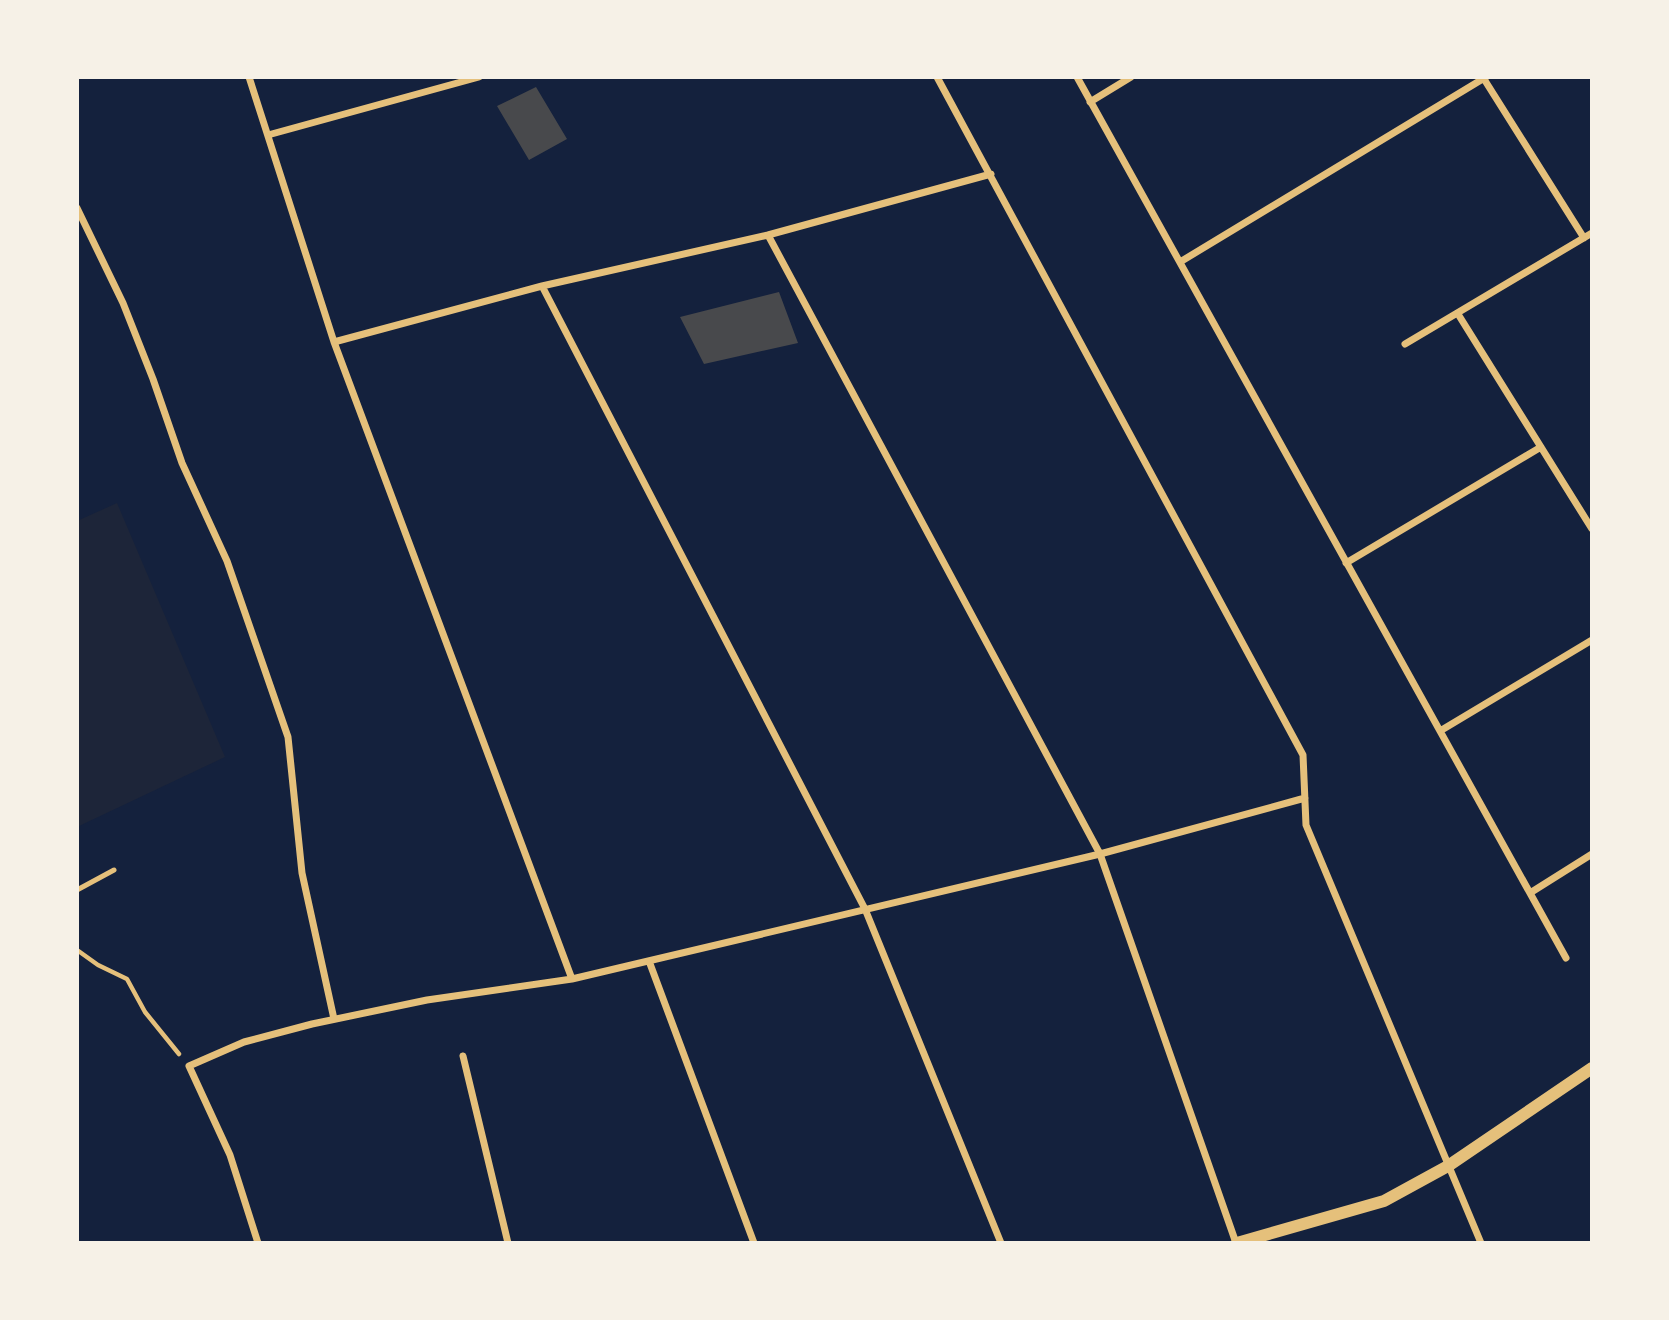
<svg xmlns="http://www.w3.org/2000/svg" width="1669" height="1320" font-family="Ubuntu,sans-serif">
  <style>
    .green { fill: #1d2539 }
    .building { fill: #48494c }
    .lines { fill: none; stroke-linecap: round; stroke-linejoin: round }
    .path { stroke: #e5c07b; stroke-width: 4.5 }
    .service { stroke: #e5c07b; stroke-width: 5 }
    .minor { stroke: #e5c07b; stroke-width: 7 }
    .tertiary { stroke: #e5c07b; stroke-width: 12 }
  </style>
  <rect width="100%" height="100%" fill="#14213d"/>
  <path class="green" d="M117,503L225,757L77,827V521Z"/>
  <path class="building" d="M536,87L567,139L529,160L497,106Z
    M779,292L798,343L704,364L680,317Z"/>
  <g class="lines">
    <path class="path" d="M77,950L98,965L127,979L145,1012L179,1054"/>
    <path class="service" d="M77,890L114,870"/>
    <path class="minor" d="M249,77L334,342L572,979
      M937,77L1303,755L1306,825L1481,1243
      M1077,77L1566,958
      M1484,79L1584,238
      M1090,102L1131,77
      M268,135L479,77
      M77,208L123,303L153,379L182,463L227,561L288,737L302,873L334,1019
      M768,235L1100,854L1236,1243
      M1180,262L1486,77
      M542,286L865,909L1001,1243
      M1458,314L1592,529
      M334,342L542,286L768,235L991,174
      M1405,344L1592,233
      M1346,563L1541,447
      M1440,731L1592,640
      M1530,893L1592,854
      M649,961L754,1243
      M463,1056L508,1243
      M258,1243L230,1155L189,1066L244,1042L312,1024L427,1000L572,979L1100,854L1305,798"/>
    <path class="tertiary" d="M1237,1243L1384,1201L1448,1166L1592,1068"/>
  </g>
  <rect width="1669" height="1320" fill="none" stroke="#f6f1e7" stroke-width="158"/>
</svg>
